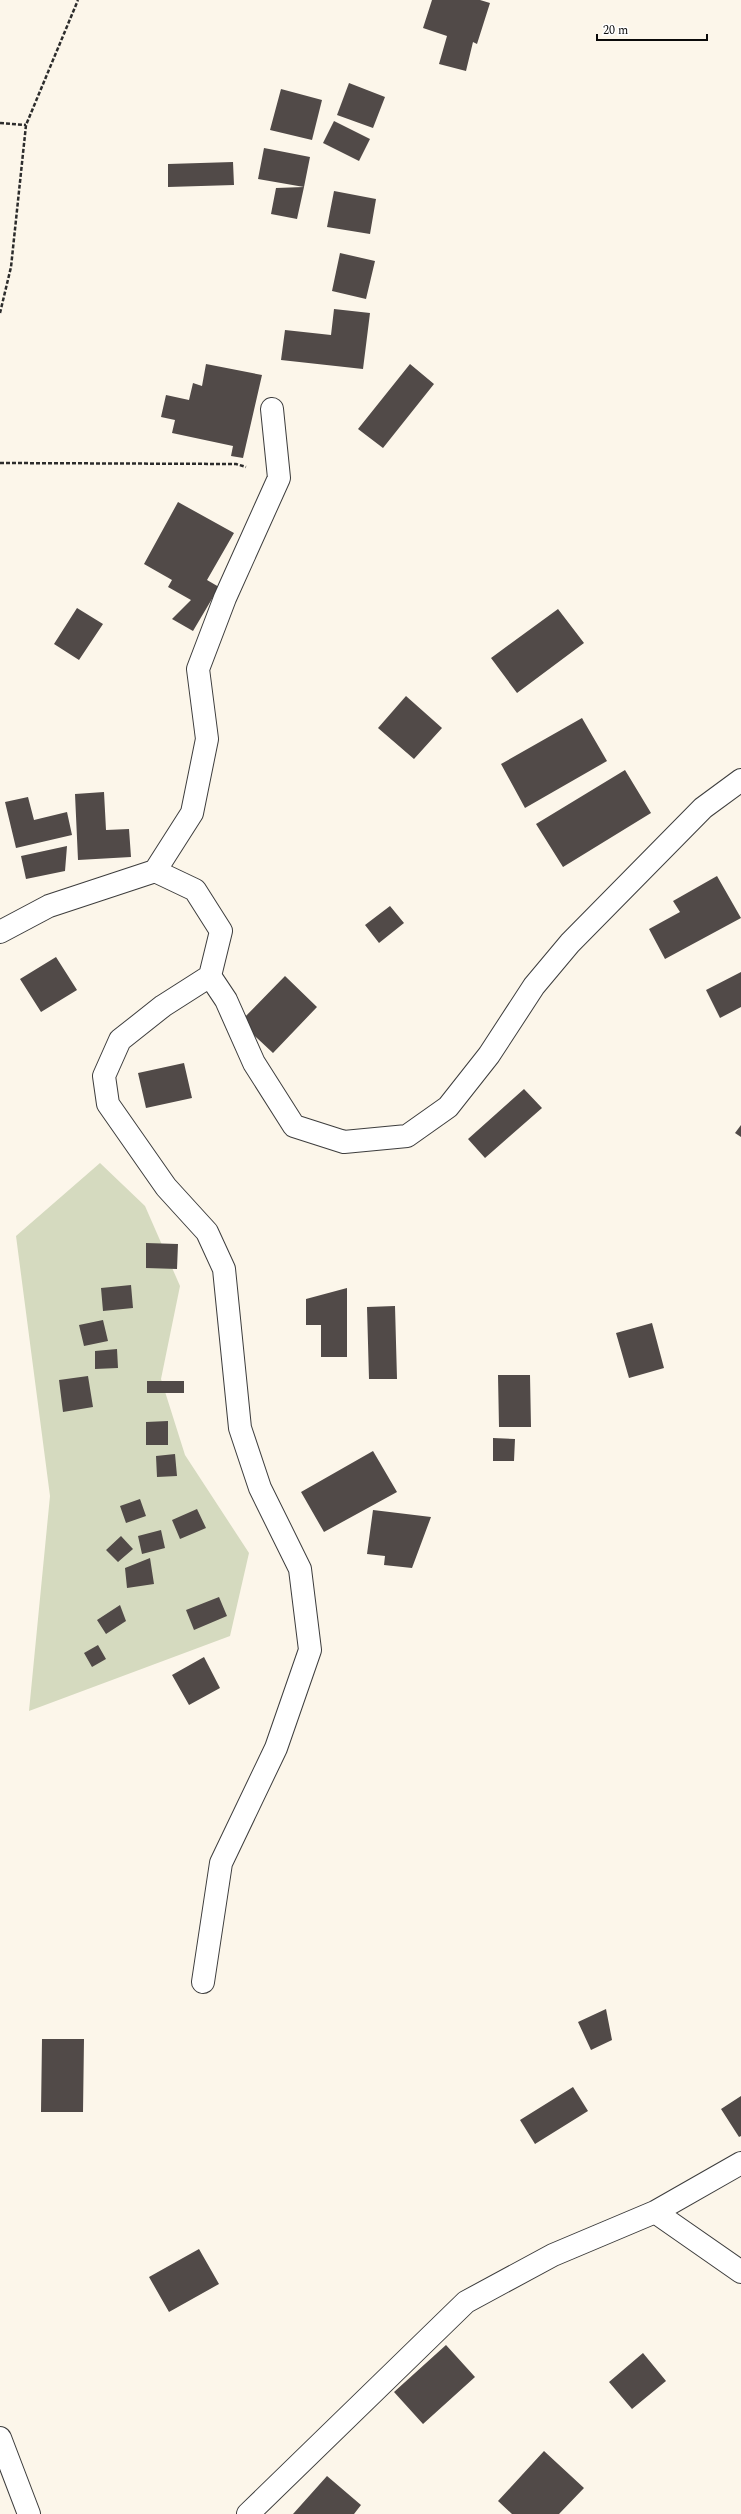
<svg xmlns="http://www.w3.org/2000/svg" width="741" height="2514" font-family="Spectral,serif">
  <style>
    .cemetery { fill: #d5dabf }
    .building { fill: #514a48 }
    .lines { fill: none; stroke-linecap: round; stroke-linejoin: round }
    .minor-casing { stroke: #3d3d3d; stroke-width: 24 }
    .path { stroke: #2c2c2c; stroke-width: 2.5; stroke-dasharray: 4 2; stroke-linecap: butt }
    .minor { stroke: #fff; stroke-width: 22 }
  </style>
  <rect width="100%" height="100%" fill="#fcf6ea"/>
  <path class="cemetery" d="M100,1163L145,1206L180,1286L161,1379L185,1455L249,1553L230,1636L29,1711L50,1496L16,1236Z"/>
  <path class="building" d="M432,0H480L490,3L477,44L473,42L466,71L439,64L447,36L423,28Z
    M349,83L385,97L373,128L337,115Z
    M281,89L322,100L312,140L270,130Z
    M334,121L370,139L359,161L323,143Z
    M264,148L310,157L304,187L258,179Z
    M233,162L234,185L168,187V164Z
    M304,187L297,219L271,214L276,188Z
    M334,191L376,199L370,234L327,227Z
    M340,253L375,261L366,299L332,291Z
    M334,309L370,313L363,369L281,360L285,330L331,335Z
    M206,364L262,375L243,458L231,456L233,446L172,433L175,420L161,417L166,395L189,400L193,383L202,386Z
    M410,364L434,384L383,448L358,429Z
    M178,502L234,533L207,580L219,587L193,631L172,619L191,600L168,587L172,580L144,564Z
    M77,608L103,624L79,660L54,644Z
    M558,609L584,643L517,693L491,658Z
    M406,696L442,728L414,759L378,728Z
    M582,718L607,761L525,808L501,764Z
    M625,770L651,813L563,867L536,824Z
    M104,792L106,830L129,829L131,857L78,860L75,794Z
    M28,797L34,820L67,812L72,835L16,848L5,802Z
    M67,846L65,871L26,879L21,856Z
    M717,876L741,918L665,959L649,929L680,912L673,901Z
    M390,906L404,923L379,943L365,925Z
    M56,957L77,990L41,1012L20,979Z
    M741,972V1007L720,1018L706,990Z
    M285,976L317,1007L273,1053L240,1022Z
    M184,1063L192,1098L146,1108L138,1073Z
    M524,1089L542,1108L485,1158L468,1139Z
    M741,1125V1137L735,1133Z
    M146,1243L178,1244L177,1269L146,1268Z
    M131,1285L133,1308L103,1311L101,1288Z
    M347,1288V1357H321V1325H306V1299Z
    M395,1306L397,1379H369L367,1307Z
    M103,1320L108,1341L84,1346L79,1325Z
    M652,1323L664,1368L629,1378L616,1333Z
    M117,1349L118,1368L95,1369V1351Z
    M498,1375H530L531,1427H499Z
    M88,1376L93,1407L63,1412L59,1380Z
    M147,1381H184V1393H147Z
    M168,1421V1445H146V1422Z
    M493,1438L515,1439L514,1461H493Z
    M373,1451L397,1492L324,1532L301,1492Z
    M175,1454L177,1476L157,1477L156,1456Z
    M140,1499L146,1516L126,1523L120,1506Z
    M197,1509L206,1528L180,1539L172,1520Z
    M373,1510L431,1517L412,1568L384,1565L385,1556L367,1554Z
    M161,1530L165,1548L142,1554L138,1536Z
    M121,1536L133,1549L118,1562L106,1550Z
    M150,1558L154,1584L127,1588L125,1568Z
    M219,1597L227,1616L194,1630L186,1610Z
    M120,1605L126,1621L106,1634L97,1620Z
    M98,1645L106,1659L92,1667L84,1653Z
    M204,1657L220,1688L189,1705L172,1675Z
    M606,2009L612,2040L591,2050L578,2022Z
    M42,2039H84L83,2112H41Z
    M573,2087L588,2111L535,2144L520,2120Z
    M741,2096V2136L739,2137L721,2109Z
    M199,2249L219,2284L169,2312L149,2277Z
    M446,2345L475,2377L423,2424L394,2392Z
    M643,2353L666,2381L632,2409L609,2382Z
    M544,2451L584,2488L559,2514H512L498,2501Z
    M327,2476L361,2505L354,2514H293Z"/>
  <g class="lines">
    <defs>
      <path id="minor" d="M155,871L192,813L207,739L198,669L225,598L279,478L272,409
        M0,932L49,906L155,871L195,890L221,931L210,976L163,1006L120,1040L104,1076L108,1104L166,1187L207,1232L224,1269L240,1428L260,1488L300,1569L310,1650L276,1748L221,1863L203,1982
        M210,976L226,1000L254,1063L294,1126L344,1142L407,1136L448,1107L489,1055L534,986L570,943L703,808L741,780
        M655,2212L741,2272
        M0,2438L29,2514
        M248,2514L466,2302L553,2255L655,2212L741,2163"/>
    </defs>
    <use href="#minor" class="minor-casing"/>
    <path class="path" d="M0,123L26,125
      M0,313L11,267L26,125L78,0
      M0,463L236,464L246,467"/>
    <use href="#minor" class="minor"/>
  </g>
  <path d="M597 34v6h110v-6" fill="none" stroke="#0a0a0a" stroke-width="2"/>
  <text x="603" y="34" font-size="12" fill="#0a0a0a" stroke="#ffffff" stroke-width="3" paint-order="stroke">20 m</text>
</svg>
